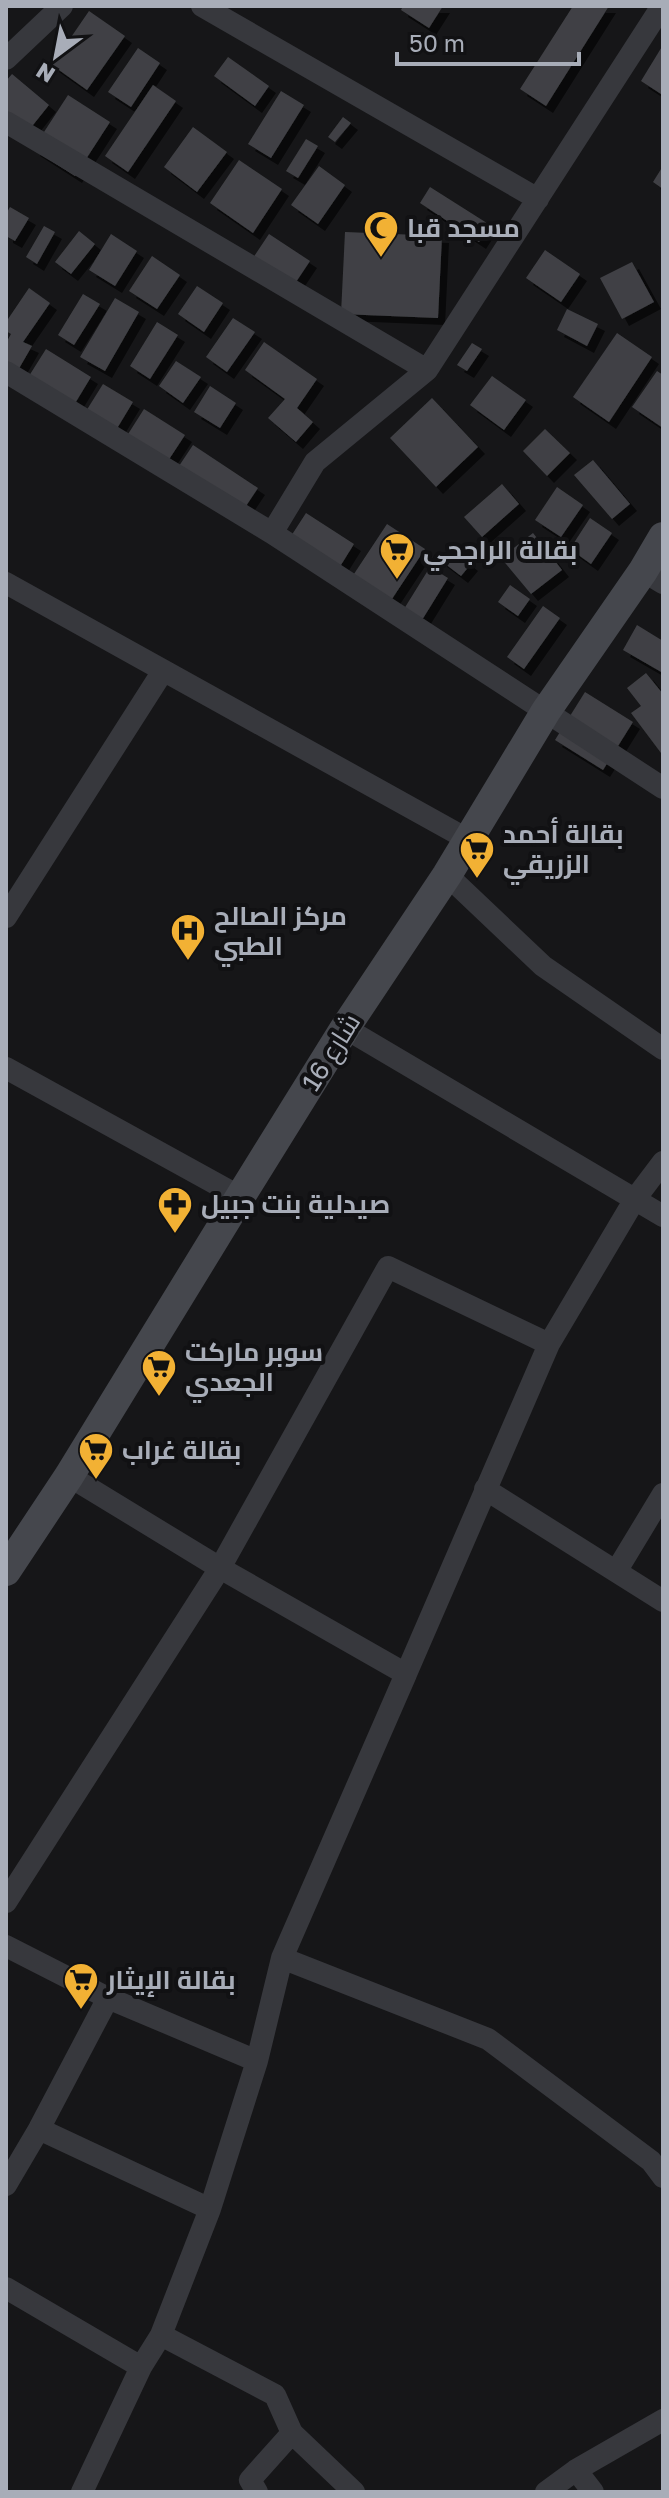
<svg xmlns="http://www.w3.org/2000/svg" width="669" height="2498" font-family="'Golos Text',Cairo,sans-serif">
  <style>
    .building { fill: #404145; filter: url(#shadow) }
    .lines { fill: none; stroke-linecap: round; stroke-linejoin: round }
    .street { stroke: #37383d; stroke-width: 22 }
    .secondary { stroke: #45474d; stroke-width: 30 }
    .labels { text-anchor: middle; stroke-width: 8; stroke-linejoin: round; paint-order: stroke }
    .poi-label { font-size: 26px; font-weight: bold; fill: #a8adb8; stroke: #111113; text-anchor: start }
    .street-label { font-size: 26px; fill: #a8adb8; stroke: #111113 }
  </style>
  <defs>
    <filter id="shadow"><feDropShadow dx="7" dy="7" stdDeviation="0" flood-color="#0009"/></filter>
  </defs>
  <rect width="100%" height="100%" fill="#161618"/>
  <path class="building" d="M403,6H443L429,28L401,10Z
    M573,6H609L546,106L520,89Z
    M89,11L125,36L87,90L52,65Z
    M663,45V91L661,94L641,81Z
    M138,48L160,63L131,107L108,92Z
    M228,57L269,86L255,106L214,76Z
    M12,74L49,105L21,140L6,127V81Z
    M153,85L176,101L128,172L105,156Z
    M281,91L304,105L271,158L248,144Z
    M68,95L110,122L75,176L33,149Z
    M343,117L351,123L335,142L328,137Z
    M193,127L227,152L197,192L164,167Z
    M306,139L318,146L298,178L286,171Z
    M239,160L282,189L253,233L210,203Z
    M319,166L345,185L318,224L291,205Z
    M663,166V189L653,182Z
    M430,187L490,225L479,242L420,203Z
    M10,207L29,218L15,241L6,236V214Z
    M44,226L55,232L37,264L26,257Z
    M79,231L95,244L71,274L55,262Z
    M345,232L442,236L438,318L341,314Z
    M111,234L137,251L115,286L89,270Z
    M269,234L310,261L294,285L253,258Z
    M545,250L580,274L561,302L526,278Z
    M152,256L180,275L157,309L129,291Z
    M632,262L654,302L622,319L600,278Z
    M197,286L223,303L204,332L178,314Z
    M29,288L50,303L23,342L32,346L10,384L6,382V343L11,334L6,331V322Z
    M83,294L100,304L74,345L58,335Z
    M115,298L139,312L105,371L80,357Z
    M567,309L598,324L587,346L557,330Z
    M233,318L255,332L227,372L206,357Z
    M157,322L178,335L150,379L130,366Z
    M617,333L652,357L609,422L573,397Z
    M264,342L317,379L297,408L313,422L296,442L268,418L285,399L245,370Z
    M472,343L482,349L467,371L457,365Z
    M46,349L91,377L74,405L29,376Z
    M176,361L201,377L183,403L159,386Z
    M657,371L663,375V428L632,407Z
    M492,376L526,400L504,430L470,405Z
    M103,384L133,402L113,435L83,416Z
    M210,386L236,403L220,428L194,412Z
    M432,398L478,447L436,487L390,438Z
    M144,409L185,435L164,467L123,442Z
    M545,429L570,453L547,476L523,451Z
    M193,445L258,488L238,518L173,475Z
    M593,460L630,504L612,519L574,475Z
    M502,484L519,504L482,537L464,517Z
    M557,487L583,505L561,537L535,520Z
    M306,513L354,544L331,581L282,550Z
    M590,518L612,533L591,564L570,549Z
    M387,524L425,549L386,608L348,583Z
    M533,533L562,570L531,594L501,558Z
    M450,547L471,564L461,576L440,560Z
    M430,567L448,578L422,620L404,609Z
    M510,585L530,599L518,616L498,602Z
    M543,606L560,618L524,669L507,657Z
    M637,625L663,641V673L623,650Z
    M646,673L663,694L661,753L631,713L641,706L627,688Z
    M585,692L633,722L603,770L555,740Z"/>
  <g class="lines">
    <path class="street" d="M202,6L538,199
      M6,59L62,6
      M6,122L427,370
      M6,372L272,533L663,788
      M272,533L315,462L427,370L662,6
      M643,571L663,583
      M6,583L467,839
      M447,875L543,966L663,1049
      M6,917L163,671
      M345,1028L663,1216
      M6,1068L240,1197
      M485,1489L663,1601
      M617,1570L663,1494
      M406,1674L549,1344L635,1199L663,1162
      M6,1902L220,1568L69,1476
      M6,1946L108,1998L257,2061
      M282,1958L488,2039L651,2161L663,2177
      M39,2129L210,2209
      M6,2185L39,2129L108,1998
      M6,2288L141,2367
      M161,2335L275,2395L292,2433L354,2492
      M576,2470L593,2492
      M82,2492L141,2367L161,2335L210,2209L257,2061L282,1958L406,1674L220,1568L388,1267L549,1344
      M257,2492L250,2480L292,2433
      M546,2492L576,2470L663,2420"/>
    <path class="secondary" d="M6,1571L69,1476L240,1197L345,1028L447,875L546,711L643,571L663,537"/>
  </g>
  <defs>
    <symbol id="mosque-pin" viewBox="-11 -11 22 30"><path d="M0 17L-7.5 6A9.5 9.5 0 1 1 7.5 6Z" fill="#f2b134" stroke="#111113"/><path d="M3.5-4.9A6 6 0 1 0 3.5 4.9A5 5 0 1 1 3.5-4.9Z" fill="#111"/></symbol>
    <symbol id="supermarket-pin" viewBox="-11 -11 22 30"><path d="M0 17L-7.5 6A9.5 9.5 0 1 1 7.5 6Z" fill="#f2b134" stroke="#111113"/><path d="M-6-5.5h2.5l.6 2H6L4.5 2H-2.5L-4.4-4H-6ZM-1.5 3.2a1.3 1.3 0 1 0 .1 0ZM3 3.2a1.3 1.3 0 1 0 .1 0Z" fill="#111"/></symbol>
    <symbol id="hospital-pin" viewBox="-11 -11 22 30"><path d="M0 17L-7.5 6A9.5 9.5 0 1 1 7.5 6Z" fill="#f2b134" stroke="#111113"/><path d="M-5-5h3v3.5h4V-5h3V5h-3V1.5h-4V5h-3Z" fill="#111"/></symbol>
    <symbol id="pharmacy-pin" viewBox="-11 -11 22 30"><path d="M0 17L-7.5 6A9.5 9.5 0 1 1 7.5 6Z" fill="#f2b134" stroke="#111113"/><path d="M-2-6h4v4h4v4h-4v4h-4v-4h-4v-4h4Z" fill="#111"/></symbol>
  </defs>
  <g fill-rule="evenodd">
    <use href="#mosque-pin" x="361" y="208" width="40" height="54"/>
    <use href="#supermarket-pin" x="377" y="530" width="40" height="54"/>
    <use href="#supermarket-pin" x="457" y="829" width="40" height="54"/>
    <use href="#hospital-pin" x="168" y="911" width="40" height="54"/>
    <use href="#pharmacy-pin" x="155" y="1184" width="40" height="54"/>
    <use href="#supermarket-pin" x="139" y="1347" width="40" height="54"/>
    <use href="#supermarket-pin" x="76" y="1430" width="40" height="54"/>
    <use href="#supermarket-pin" x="61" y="1960" width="40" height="54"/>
  </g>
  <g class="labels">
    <g class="poi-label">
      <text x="407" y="237">مسجد قبا</text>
      <text x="423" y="559">بقالة الراجحي</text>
      <text x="503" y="843">بقالة أحمد<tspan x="503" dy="30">الزريقي</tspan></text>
      <text x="214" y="925">مركز الصالح<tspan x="214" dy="30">الطبي</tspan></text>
      <text x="201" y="1213">صيدلية بنت جبيل</text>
      <text x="185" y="1361">سوبر ماركت<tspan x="185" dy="30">الجعدي</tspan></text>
      <text x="122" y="1459">بقالة غراب</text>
      <text x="107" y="1989">بقالة الإيثار</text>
    </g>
    <g class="street-label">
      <text transform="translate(331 1052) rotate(-58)" y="9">شارع 16</text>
    </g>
  </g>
  <rect width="669" height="2498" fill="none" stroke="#a8adb8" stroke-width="16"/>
  <g transform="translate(56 56) rotate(212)" stroke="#111113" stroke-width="6" paint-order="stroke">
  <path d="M0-6L14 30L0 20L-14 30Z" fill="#a8adb8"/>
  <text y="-12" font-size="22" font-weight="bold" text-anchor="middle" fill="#a8adb8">N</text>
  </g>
  <path d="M397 52v12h182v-12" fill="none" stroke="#a8adb8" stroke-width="4"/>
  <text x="409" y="52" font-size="24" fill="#a8adb8" stroke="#111113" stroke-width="6" paint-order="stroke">50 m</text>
</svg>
